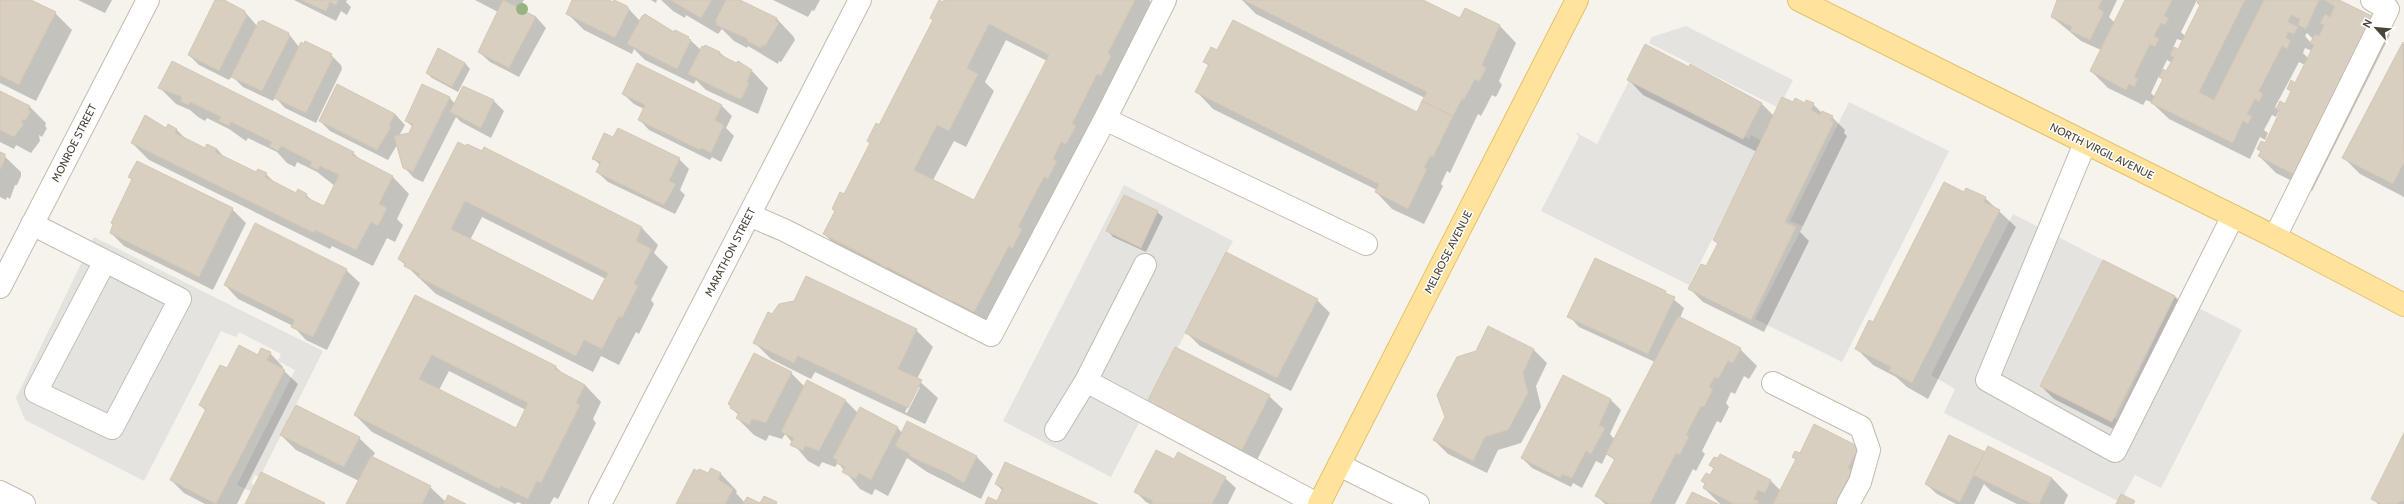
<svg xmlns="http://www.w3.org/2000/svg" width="2404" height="504" font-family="Cabin,sans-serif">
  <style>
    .parking { fill: #e5e3e0 }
    .shadow { fill: #0003; fill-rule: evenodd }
    .building { fill: #d8cfc1; stroke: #d3c7b4; fill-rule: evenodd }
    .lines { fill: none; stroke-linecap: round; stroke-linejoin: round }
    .minor-casing { stroke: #c2bbae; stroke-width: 24 }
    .major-casing { stroke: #e6c16a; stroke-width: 24 }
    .minor { stroke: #fff; stroke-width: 22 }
    .major { stroke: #ffe39c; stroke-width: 22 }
    .tree { fill: #97b381 }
    .labels { text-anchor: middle; stroke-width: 3; stroke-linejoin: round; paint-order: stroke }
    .street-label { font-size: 11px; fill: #4b4439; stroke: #fff }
  </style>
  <rect width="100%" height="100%" fill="#f6f3ec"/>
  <path class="parking" d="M1686,26L1793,80L1779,108L1649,43L1652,37Z
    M1630,79L1749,139L1751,135L1762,141L1689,285L1541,211L1579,137L1575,132L1597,144Z
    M1849,102L1949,151L1842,362L1755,319L1803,226L1790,221Z
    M1124,185L1233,241L1111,477L1003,421Z
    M2013,214L2103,260L2043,383L2117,419L2175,296L2242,330L2161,488L2135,475L2120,502L1944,413L1955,389L1931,375Z
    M94,237L323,351L260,477L255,475L251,483L255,486L252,492L237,485L295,370L278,361L281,354L239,332L236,337L221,331L144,481L25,420L16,398Z"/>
  <path class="shadow" d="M0,0H29L55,13L72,30L36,101L0,83Z
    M78,0H112L105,13Z
    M216,0H221L245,12L257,26L288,33L299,47L331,55L341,65L342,69L316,123L285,108L275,97L273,101L243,87L232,76L229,80L199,65L189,55Z
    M294,0H347L346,2L351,7L347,15L341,11L336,21Z
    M475,0H524L519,9L536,17L546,28L519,77L490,62L479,52L498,12Z
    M574,0H606L627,7L640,21L688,38L701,50L719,52L727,59L737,65L738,62L752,71L768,88L758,114L706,90L696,80L694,84L645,60L634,49L632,54L584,30L567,13Z
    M651,0H657L656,3Z
    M661,0H738L777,19L793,36L795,40L781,62L779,61L778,64L748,46L747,48L734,41L722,29L718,34L686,15L685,18L673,11Z
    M773,0H820L814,11L812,10L808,17Z
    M945,0H1149L1156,8L991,328L841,250L824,234L836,212L833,209L845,195ZM1006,40L1047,61L975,202L933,180L954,141L966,147L994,91L985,82Z
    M1242,0H1420L1460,20L1466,9L1500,26L1516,43L1499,81L1502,85L1496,97L1492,95L1481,116L1478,114L1450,173L1447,171L1441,184L1443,186L1424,224L1392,209L1376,192L1377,190L1213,109L1197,92L1209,66L1204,62L1418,113L1425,98L1256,14Z
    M2060,0H2117L2109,17L2115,23L2126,0H2197L2181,32L2185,36L2201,5L2199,0H2337L2374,18L2390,35L2312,191L2276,173L2259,156L2261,152L2258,149L2265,145L2281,111H2279L2276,117L2272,115L2264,130L2268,133L2265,140L2260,137L2250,159L2169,119L2151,102L2146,100L2143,105L2108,88L2091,71L2101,50L2081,41L2052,17ZM2307,33L2313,39L2311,43L2305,36ZM2177,39L2183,41L2178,50L2173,48ZM2305,48L2312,51L2308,58L2303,53ZM2167,60L2172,63L2167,72L2162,70ZM2299,62L2305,65L2296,84L2288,89L2292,92L2285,105L2277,109L2275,107ZM2159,76L2163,80L2155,97L2151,93Z
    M2403,44H2404V197L2360,174L2344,158Z
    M465,63L470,69L458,92L432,78L427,73Z
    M1628,79L1761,103L1774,116L1794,103L1813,104L1822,113L1832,117L1845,130L1844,133L1847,136L1800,232L1809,241L1764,332L1703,302L1690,289L1707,268L1718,244L1714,240L1757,152L1643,95Z
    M423,85L450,98L455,104L464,87L494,101L504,111L491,138L461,122L456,117L423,182L414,178L404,167L397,145L388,160L330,131L320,121L395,114L405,125L399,136L409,134L413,127L406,121Z
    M160,88L353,153L362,161L393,177L409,194L397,219L403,225L395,242L387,238L373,266L332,246L330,249L149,160L132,143L167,129L168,126L177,130L187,140L205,149H217L225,158L257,173L266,174L276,184L296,194L306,195L314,202L324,207L335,186L317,172L297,162L295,167L287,163L277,152L248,138L246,141L229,129L207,118L205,121L198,117L190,110L176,104Z
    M0,92L30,107L46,123L45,126L47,128L42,137L39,135L40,141L31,153L16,145L14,149L0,142Z
    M623,94L722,106L732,116L726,128L734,136L721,162L712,157L710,160L649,130L639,119L644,109L634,104Z
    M484,148L642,228L658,245L654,253L668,267L651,300L654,304L639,334L636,332L619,365L601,356L593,372L436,294L399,259ZM482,217L606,279L594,303L470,240Z
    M0,152L21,172V176L17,185H15L10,199L7,197L6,200L0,197Z
    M593,158L679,159L689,169L680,190L685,195L675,214L608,182L597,172L600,165Z
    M130,177L232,209L246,223L213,290L124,246L111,233L114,225L112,223L133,180Z
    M1985,198L2016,227L1928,399L1907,387L1896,377L1873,365L1856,348L1873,323Z
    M1157,212L1163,217L1146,252L1113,237L1108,231Z
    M346,270L360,283L327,350L306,340L293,326L238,299L225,285Z
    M1665,292L1684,308L1680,318L1740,349L1757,366L1749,379L1744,376L1735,394L1731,392L1726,403L1729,407L1721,423L1717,421L1702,451L1705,454L1696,471L1693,469L1675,504H1605L1597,496L1615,461L1607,453L1602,464L1596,461L1582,488L1573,483L1571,487L1532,468L1522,458L1563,376L1611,400L1621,410L1610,434L1615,440L1655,362L1579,327L1569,316Z
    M415,296L556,367L563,374L585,385L601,402L593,419L596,423L558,499L554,497L550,504H522L518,502L515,504L372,432L355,415ZM449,371L526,410L516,429L439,390Z
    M2174,296L2188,310L2125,435L2054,399L2041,386Z
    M1317,300L1330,313L1291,391L1200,346L1187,333Z
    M772,315L916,330L933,347L917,379L938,398L925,424L815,372L811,379L771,359L754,342ZM918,387H920L907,413L905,412Z
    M1534,350L1547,363L1536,386L1541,407L1521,443L1498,450L1487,473L1448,454L1434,440Z
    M270,353L283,367L282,369L298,384L237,504H205L184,493L171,480L206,411L200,405L227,370L258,356Z
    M791,373L805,387L845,400L858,413L860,408L898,428L902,433L977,457L993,474L981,499L927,472L907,458L888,496L875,489L872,495L860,489L838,463L835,467L822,462L819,467L808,461L785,434L782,439L769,435L766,441L754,435L737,418L739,415L731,408Z
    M1269,396L1283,409L1256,462L1162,415Z
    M2404,432V504H2378L2373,499Z
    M281,435L359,438L375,453L372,458L430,487L446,502L464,504H347L359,481L296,450Z
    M1858,448L1860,504H1720L1704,488L1706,485L1702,481L1710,476L1714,469L1710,465L1771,481L1781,491L1796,460L1793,457Z
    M1985,454L2052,478L2068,495L2064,504H2017L1991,491L1984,484L1974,504H1956L1937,494L1926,484Z
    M1175,460L1225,478L1236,488L1228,504H1150L1146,502L1136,492Z
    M711,469L721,474L737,491L736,493L745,503L760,504H677L708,475Z
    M996,484L1096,504H986L998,503L1003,491Z"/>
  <path class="building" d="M0,0H31L56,12L19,85L0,75Z
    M215,0H224L245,11L244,13L247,15L219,71L188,55Z
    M301,0H339L336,5L330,2L326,11Z
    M503,0L536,17L509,68L478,52Z
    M572,0H609L613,2L614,0L627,6L629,10L615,38L566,14Z
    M670,0H712L701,18Z
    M726,0H740L777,18L776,21L779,23L765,46L762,45L761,48L747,41L748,39L716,25L717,23L715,22Z
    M939,0L943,2L944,0H1135L1108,53L1111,56L1101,76L1097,74L1072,124L1076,126L1066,144L1061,142L1053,159L1057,161L1048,179L1044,177L1018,227L1022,229L1012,249L1009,246L974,312L953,301L951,304L935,296L937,293L887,267L885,271L879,268L881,264L823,234L835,211L832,209L840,192L844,194L870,143L867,141L876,123L879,125L933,20L930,18ZM989,24L1049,55L974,200L914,170L937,125L949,131L978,74L967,68Z
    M1243,0H1423L1460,18L1465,8L1500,25L1482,65L1486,68L1479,82L1475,79L1464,100L1462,99L1453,116L1422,101L1427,92Z
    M2057,0H2102L2098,8L2104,12L2090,40L2070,31L2072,27L2051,17Z
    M2125,0H2172L2164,16L2169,18L2165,25L2161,23L2154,36L2159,39L2155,47L2150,44L2134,77L2138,79L2134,87L2129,84L2126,90L2090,71Z
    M2198,0H2245L2199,92L2214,100L2264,0H2319L2306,29L2298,25L2300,19L2291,15L2288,22L2298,27L2294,34L2288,32L2286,38L2291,40L2287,49L2282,46L2259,91L2263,94L2259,102L2255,99L2247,114L2252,116L2248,124L2243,121L2233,143L2151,103L2163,79L2159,77L2163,69L2166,71L2174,57L2170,55L2174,47L2178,49L2200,5L2197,3Z
    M2324,0H2339L2374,17L2295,175L2258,156L2261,151L2257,149L2261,141L2265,143L2280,111L2276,109L2280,101L2285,104L2291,91L2287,89L2291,80L2295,83L2314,45L2310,43L2315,34L2319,36L2324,25L2320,23L2325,14L2330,17L2335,6Z
    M645,14L674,32L675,30L689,37L688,39L691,40L677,69L627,44L642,16Z
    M262,20L289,33L288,35L290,36L262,91L231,77L259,21L261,22Z
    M1233,20L1417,112L1422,101L1453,116L1433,157L1430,156L1424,168L1427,169L1408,209L1375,192L1379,184L1195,92L1209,64L1203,62L1211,47L1217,50Z
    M305,41L332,54L330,57L333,58L306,113L274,98L301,42L304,44Z
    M2403,42L2404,162L2393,184L2342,158Z
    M1645,44L1689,67L1690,64L1762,103L1743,139L1627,80Z
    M705,45L720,52L719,54L736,63L738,61L752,70L747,82L749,83L742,98L739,99L688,74L702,46L704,47Z
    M438,48L465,63L452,87L426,73Z
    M172,61L354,152L352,155L393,176L379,204L387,208L378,226L371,222L356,250L315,230L314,233L131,143L145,115L166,128L168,124L177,129L175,133L205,148L207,144L217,149L215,152L256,172L258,169L267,173L265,177L296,193L298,189L307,194L305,197L324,206L339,175L320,166L318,170L310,166L312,162L281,146L278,151L269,146L272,142L231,122L229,126L219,121L221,117L190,102L188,105L180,101L182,97L158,88Z
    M637,63L722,105L715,120L724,125L711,153L701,148L700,150L638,120L645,105L622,94Z
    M337,84L395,114L389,126L391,127L377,150L319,121Z
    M422,84L450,97L413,172L403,168L394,136L409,133L413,124L405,121Z
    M463,86L494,100L481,128L450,112Z
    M0,91L30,106L28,110L31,111L25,121L23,119L22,123L24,124L14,137L0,130Z
    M1782,97L1793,102L1795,98L1805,103L1806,100L1814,103L1811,110L1820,115L1822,111L1833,116L1831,120L1834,122L1785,222L1796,227L1751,320L1688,289L1701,264L1706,266L1718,243L1713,240Z
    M618,128L680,158L669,181L676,184L664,205L596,172L601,162L592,159L604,133L613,137Z
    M458,142L466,146L467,144L482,151L484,147L642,227L636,241L652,249L634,284L638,286L622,318L619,316L602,349L584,340L576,356L418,277L420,274L404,266L405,263L398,259ZM465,201L608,273L593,301L451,229Z
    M0,152L5,154V159L0,170Z
    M137,161L233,208L199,277L110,233L113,224L111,223L132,179L128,177Z
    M1944,182L1964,192L1966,188L1986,197L1984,202L2000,210L1912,383L1889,371L1891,367L1855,349L1869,320L1873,322Z
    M1124,195L1158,211L1141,248L1106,231Z
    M255,223L347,269L313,337L291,327L295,320L224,285Z
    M1226,252L1318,299L1277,378L1185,333Z
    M1595,258L1666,291L1665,293L1675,297L1648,354L1567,317Z
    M2103,260L2175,296L2112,422L2040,386Z
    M806,276L917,329L898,369L922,380L908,408L798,356L794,363L753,343L768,312L772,314L779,304L794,301Z
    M415,295L556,366L555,369L585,385L576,403L580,405L541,483L537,481L528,499L501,486L499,489L354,415ZM432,355L528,403L516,428L419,379Z
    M1678,316L1741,348L1733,363L1728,361L1718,379L1715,377L1709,387L1713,389L1704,407L1701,406L1686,435L1689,436L1680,455L1676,453L1650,504H1610L1595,496L1615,459L1606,454Z
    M1488,326L1534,349L1523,373L1528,393L1508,430L1485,437L1473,461L1433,440L1445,417L1437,395L1457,357L1476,351Z
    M239,345L258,355L261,348L271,352L267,360L285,370L216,504L170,480L206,409L199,405L220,365L227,368Z
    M1175,347L1270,395L1242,450L1147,402Z
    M754,353L792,372L766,423L752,419L749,425L736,418L739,413L730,408L731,406L728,404Z
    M1563,375L1611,399L1599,425L1605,428L1591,454L1586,451L1572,478L1562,474L1560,478L1521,458Z
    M807,380L846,400L819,451L805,446L803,451L790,445L794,438L781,432Z
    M296,405L360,437L344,467L280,435Z
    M860,407L898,427L871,480L859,473L856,479L842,472L845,467L836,463L837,460L833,458Z
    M907,421L977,456L964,483L949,474L909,456L910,454L895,446Z
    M1814,424L1859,447L1848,468L1852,470L1836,504H1773L1796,459L1792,457L1795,451L1800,453Z
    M2404,433V501H2400L2398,504H2381L2371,499Z
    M1949,435L1985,452L1960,502L1925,484Z
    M1988,446L2052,478L2039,504H2032L1973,475Z
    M1156,450L1174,459L1178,452L1226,477L1212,504H1151L1153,501L1134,492Z
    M1720,454L1771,480L1765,493L1758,490L1754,499L1759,501L1758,504H1734L1703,488L1705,483L1701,481L1706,473L1710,475L1714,468L1709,465L1714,457L1718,458Z
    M371,456L431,486L422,504H346Z
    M1005,462L1098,504H985L988,497L997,501L1003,488L995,484Z
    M711,468L721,473L718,479L733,489L725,504H676L694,469L697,471L699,469L708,473Z
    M261,472L325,503L324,504H245Z
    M1692,492L1718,504H1686Z
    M2121,494L2135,501L2133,504H2116Z
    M448,495L466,504H444Z
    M764,496L777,502L776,504H743L747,497L760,503Z"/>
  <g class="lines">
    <defs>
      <path id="minor" d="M1105,119L1165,0
        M2085,143L1987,380L2115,451L2233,216
        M749,215L784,230L991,335L1105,119L1366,244
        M32,224L105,261L36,392L112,428L180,299L105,261
        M2275,237L2388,9L2372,0
        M1145,265L1086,381L1317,504
        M0,287L148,0
        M1773,383L1861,427L1869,450L1860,482L1848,504
        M1056,430L1086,381
        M1339,465L1418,504
        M0,492L24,504
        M600,504L860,0"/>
      <path id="major" d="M1799,0L2275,237L2404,305
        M1319,504L1577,0"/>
    </defs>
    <use href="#minor" class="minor-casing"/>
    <use href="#major" class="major-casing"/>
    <use href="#minor" class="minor"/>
    <use href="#major" class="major"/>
  </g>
  <circle class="tree" cx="522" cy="9" r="6"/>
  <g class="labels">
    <g class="street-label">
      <text transform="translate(74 143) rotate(-63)" y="4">MONROE STREET</text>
      <text transform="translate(2102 151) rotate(26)" y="4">NORTH VIRGIL AVENUE</text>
      <text transform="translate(730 252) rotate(-63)" y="4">MARATHON STREET</text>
      <text transform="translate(1448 252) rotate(-63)" y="4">MELROSE AVENUE</text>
    </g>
  </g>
  <g transform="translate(2376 28) rotate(297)" stroke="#ffffff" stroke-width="3" paint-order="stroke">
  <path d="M0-3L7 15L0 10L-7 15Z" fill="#4b4439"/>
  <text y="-6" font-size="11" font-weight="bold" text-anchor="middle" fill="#4b4439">N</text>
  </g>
</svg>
